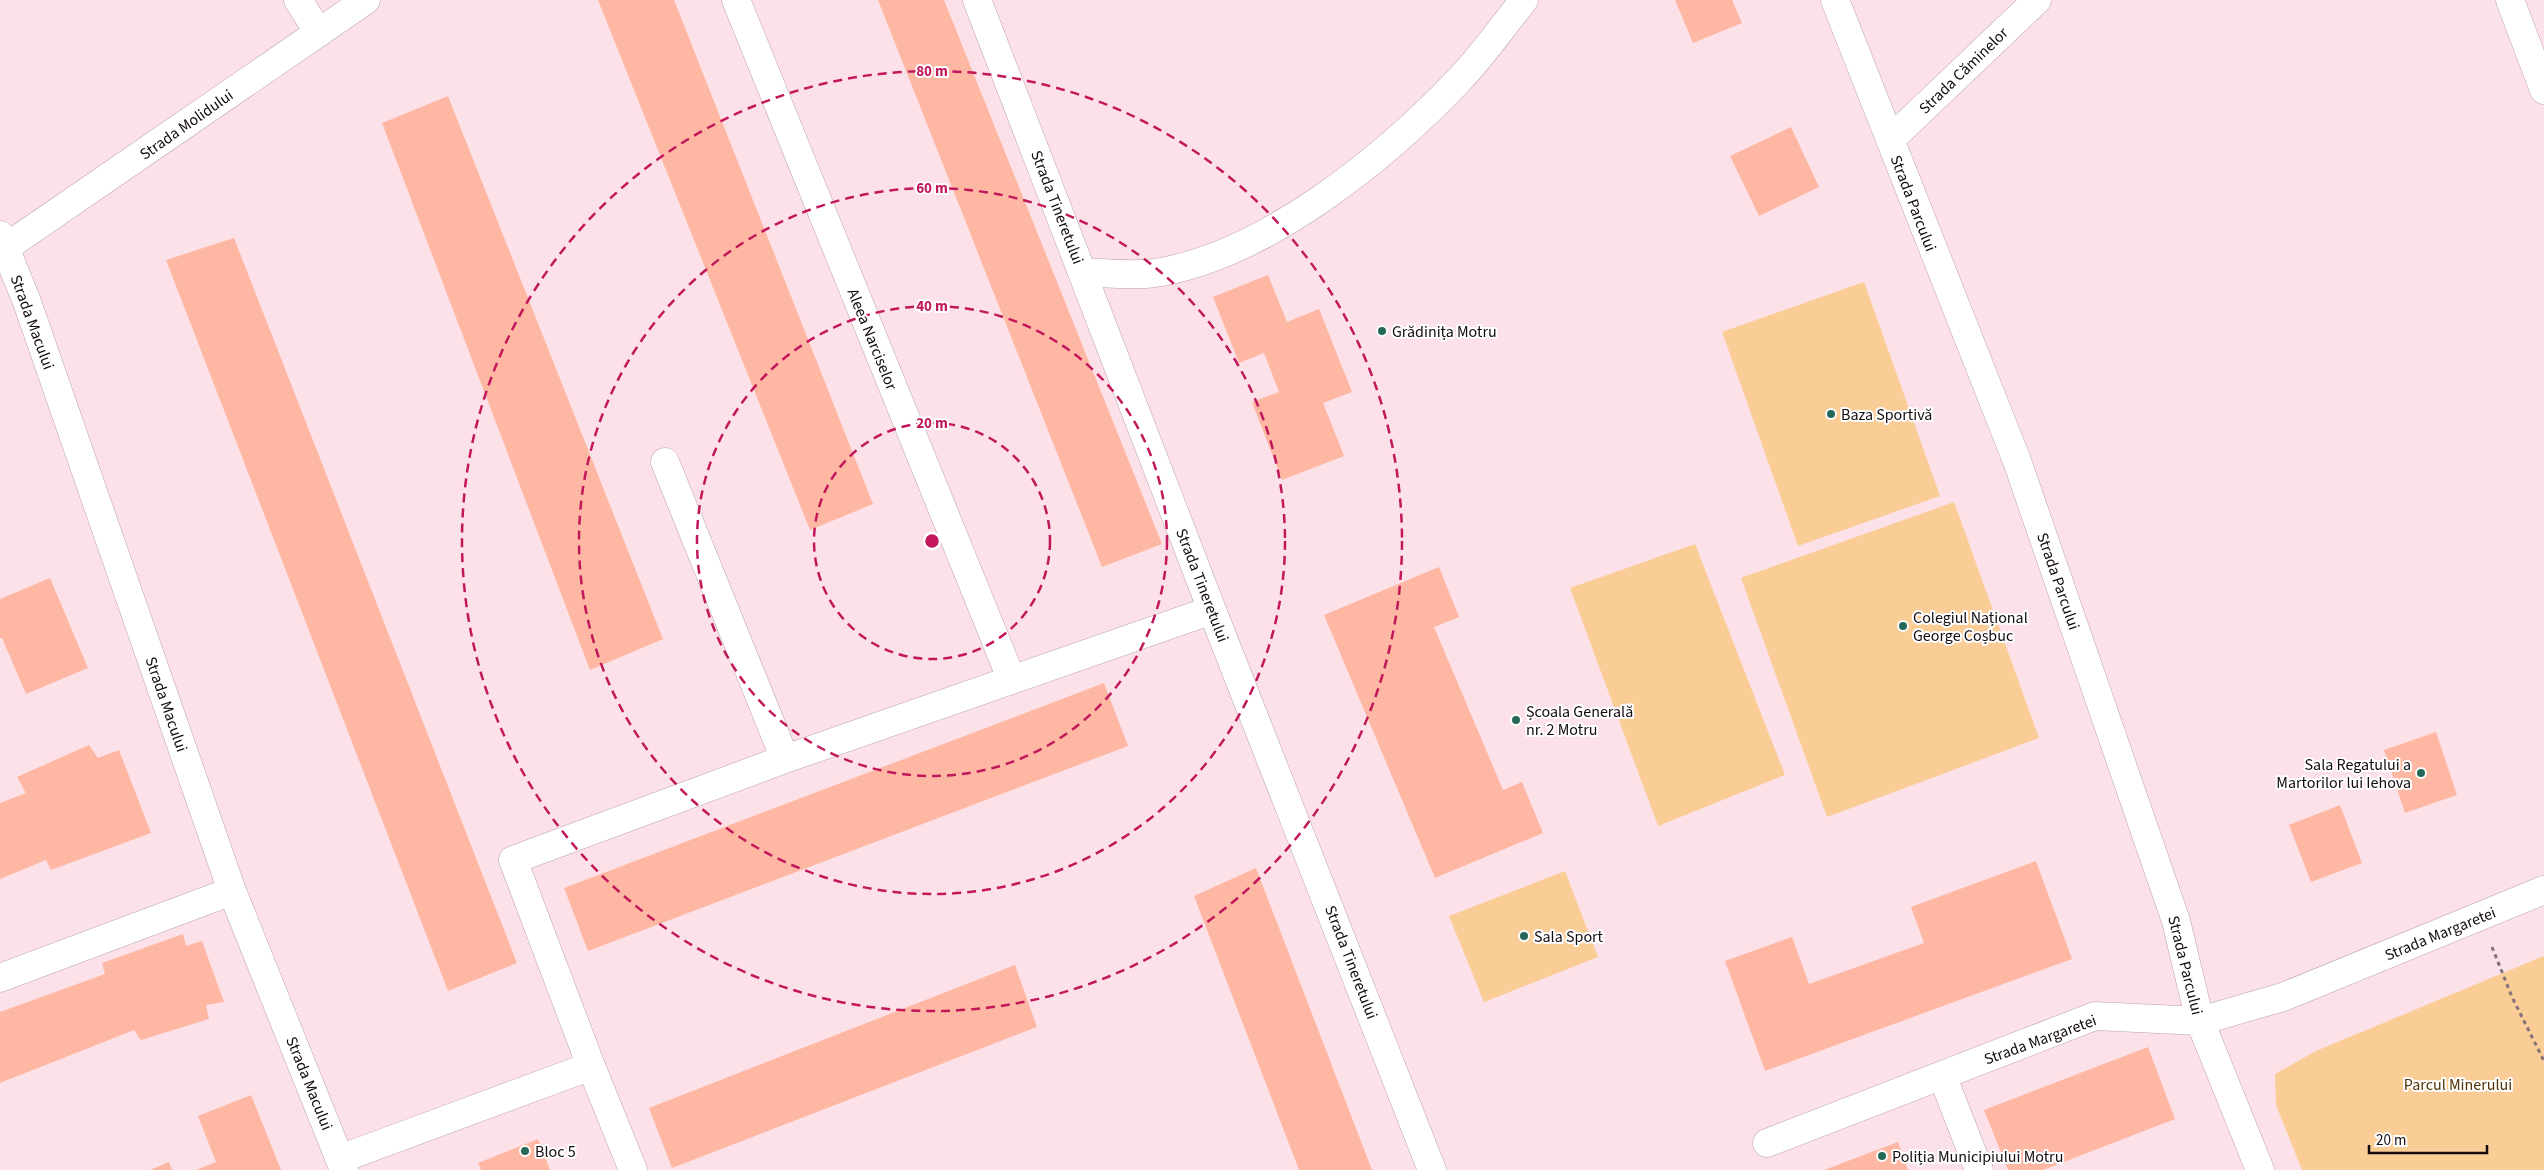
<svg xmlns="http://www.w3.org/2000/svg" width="2544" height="1170" font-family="'Source Sans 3',sans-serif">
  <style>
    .green { fill: #facc96 }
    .building { fill: #feb7a3 }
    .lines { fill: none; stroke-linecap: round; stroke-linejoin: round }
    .minor-casing { stroke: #baa2a8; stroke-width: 29 }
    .path { stroke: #837376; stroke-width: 3; stroke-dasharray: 4 4; stroke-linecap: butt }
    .minor { stroke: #fff; stroke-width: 28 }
    .ring { fill: none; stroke: #c2185b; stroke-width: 2.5; stroke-dasharray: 9 6 }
    .poi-dot { fill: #256858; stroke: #fff; stroke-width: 2 }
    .labels { text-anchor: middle; stroke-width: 4; stroke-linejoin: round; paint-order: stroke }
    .street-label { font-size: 16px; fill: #130b0d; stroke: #fff }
    .poi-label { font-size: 16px; fill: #130b0d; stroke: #fff; text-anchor: start }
    .park-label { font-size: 16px; fill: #523307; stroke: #fff }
    .centre { fill: #c2185b; stroke: #fff; stroke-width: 2.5 }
    .ring-label { font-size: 15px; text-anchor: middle; font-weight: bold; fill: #c2185b; stroke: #fff; stroke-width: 4; stroke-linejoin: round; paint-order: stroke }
  </style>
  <rect width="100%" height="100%" fill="#fce2e8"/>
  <path class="green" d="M1864,282L1940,496L1798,546L1722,332Z
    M1954,502L2039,738L1827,817L1741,578Z
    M1695,544L1785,775L1658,826L1570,588Z
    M1565,871L1598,957L1484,1002L1449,916Z
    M2544,956V1170H2302L2276,1105L2275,1074L2316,1051Z"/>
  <path class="building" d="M598,0H674L873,504L810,530Z
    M878,0H944L1162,544L1102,567Z
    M1675,0H1732L1742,23L1693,43Z
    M448,96L663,639L590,670L382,123Z
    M1791,127L1819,187L1759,216L1730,156Z
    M234,238L517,963L448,991L166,260Z
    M1268,275L1287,322L1319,309L1352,392L1323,403L1344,456L1282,480L1252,402L1279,392L1264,353L1239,363L1213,297Z
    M1439,567L1459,617L1434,627L1503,790L1522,782L1543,833L1435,878L1324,615Z
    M50,578L88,668L26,694L2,638H0V599Z
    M1104,683L1128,746L588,951L564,888Z
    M2436,732L2457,795L2405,813L2384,750Z
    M89,745L98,758L119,750L151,833L51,870L46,860L0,879V803L26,793L17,777Z
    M2340,805L2362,863L2311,882L2289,825Z
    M2036,861L2072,959L1765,1071L1725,961L1792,937L1809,984L1924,943L1911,907Z
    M1256,868L1372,1170H1299L1194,896Z
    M183,934L186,946L202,941L224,1002L206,1005L209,1019L141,1040L134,1030L0,1083V1012L105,974L102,963Z
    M1015,965L1037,1027L672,1168L649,1108Z
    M2148,1047L2175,1119L2043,1170H2008L1984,1110Z
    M251,1095L281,1170H196L216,1162L198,1116Z
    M538,1139L550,1170H481L478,1163Z
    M1898,1142L1908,1170H1824Z
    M169,1162L172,1170H150Z"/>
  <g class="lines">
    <defs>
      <path id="minor" d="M298,0L319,33
        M736,0L1011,678
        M977,0L1212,610L1432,1170
        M1835,0L2017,461L2176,921L2200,1021L2260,1170
        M2510,0L2544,90
        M1890,140L2037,0
        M0,235L27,302L232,891L344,1170
        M5,248L366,0
        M1083,272C1106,273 1132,276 1155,273C1265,256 1385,158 1460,79C1483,55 1503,26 1524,0
        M665,462L785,759
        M0,978L232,891
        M1942,1075L1979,1170
        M1767,1143L2095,1016L2200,1021L2283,997L2544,890
        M340,1159L591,1066
        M633,1170L591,1066L513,860L785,759L1212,610"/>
    </defs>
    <use href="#minor" class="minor-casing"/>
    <path class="path" d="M2492,947L2512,997L2544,1061"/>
    <use href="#minor" class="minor"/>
  </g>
  <g class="ring">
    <circle cx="932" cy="541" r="118"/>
    <circle cx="932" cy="541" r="235"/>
    <circle cx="932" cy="541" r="353"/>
    <circle cx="932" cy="541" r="470"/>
  </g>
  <g class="poi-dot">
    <circle cx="1382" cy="331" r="5"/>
    <circle cx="1831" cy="414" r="5"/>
    <circle cx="1903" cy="626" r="5"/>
    <circle cx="1516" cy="720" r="5"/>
    <circle cx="2421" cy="773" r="5"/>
    <circle cx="1524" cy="936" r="5"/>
    <circle cx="525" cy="1151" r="5"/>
    <circle cx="1882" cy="1156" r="5"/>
  </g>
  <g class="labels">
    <g class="street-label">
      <text transform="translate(1963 70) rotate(-44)" y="6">Strada Căminelor</text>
      <text transform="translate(186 124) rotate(-35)" y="6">Strada Molidului</text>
      <text transform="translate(1914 203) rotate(69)" y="6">Strada Parcului</text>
      <text transform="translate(1058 207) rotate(69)" y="6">Strada Tineretului</text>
      <text transform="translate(33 322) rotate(70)" y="6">Strada Macului</text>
      <text transform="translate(873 339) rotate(68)" y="6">Aleea Narciselor</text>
      <text transform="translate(2059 581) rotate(71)" y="6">Strada Parcului</text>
      <text transform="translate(1203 585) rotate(69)" y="6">Strada Tineretului</text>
      <text transform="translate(167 704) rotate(71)" y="6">Strada Macului</text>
      <text transform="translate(2440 933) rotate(-22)" y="6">Strada Margaretei</text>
      <text transform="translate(1352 962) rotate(69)" y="6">Strada Tineretului</text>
      <text transform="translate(2186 965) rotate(76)" y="6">Strada Parcului</text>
      <text transform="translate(2040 1039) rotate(-20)" y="6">Strada Margaretei</text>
      <text transform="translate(310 1083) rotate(68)" y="6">Strada Macului</text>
    </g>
    <g class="poi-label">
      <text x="1392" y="337">Grădinița Motru</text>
      <text x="1841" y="420">Baza Sportivă</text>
      <text x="1913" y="623">Colegiul Național<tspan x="1913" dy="18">George Coșbuc</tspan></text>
      <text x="1526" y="717">Școala Generală<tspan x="1526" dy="18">nr. 2 Motru</tspan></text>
      <text x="2411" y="770" text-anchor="end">Sala Regatului a<tspan x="2411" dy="18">Martorilor lui Iehova</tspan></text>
      <text x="1534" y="942">Sala Sport</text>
      <text x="535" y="1157">Bloc 5</text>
      <text x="1892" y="1162">Poliția Municipiului Motru</text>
    </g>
    <g class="park-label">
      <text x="2458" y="1090">Parcul Minerului</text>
    </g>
  </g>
  <circle cx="932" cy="541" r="8" class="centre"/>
  <g class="ring-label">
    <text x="932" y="76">80 m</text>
    <text x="932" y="193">60 m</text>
    <text x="932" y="311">40 m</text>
    <text x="932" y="428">20 m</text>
  </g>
  <path d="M2369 1145v8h118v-8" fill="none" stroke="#130b0d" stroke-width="2.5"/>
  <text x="2376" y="1145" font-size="15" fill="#130b0d" stroke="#ffffff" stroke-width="4" paint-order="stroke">20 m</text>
</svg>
